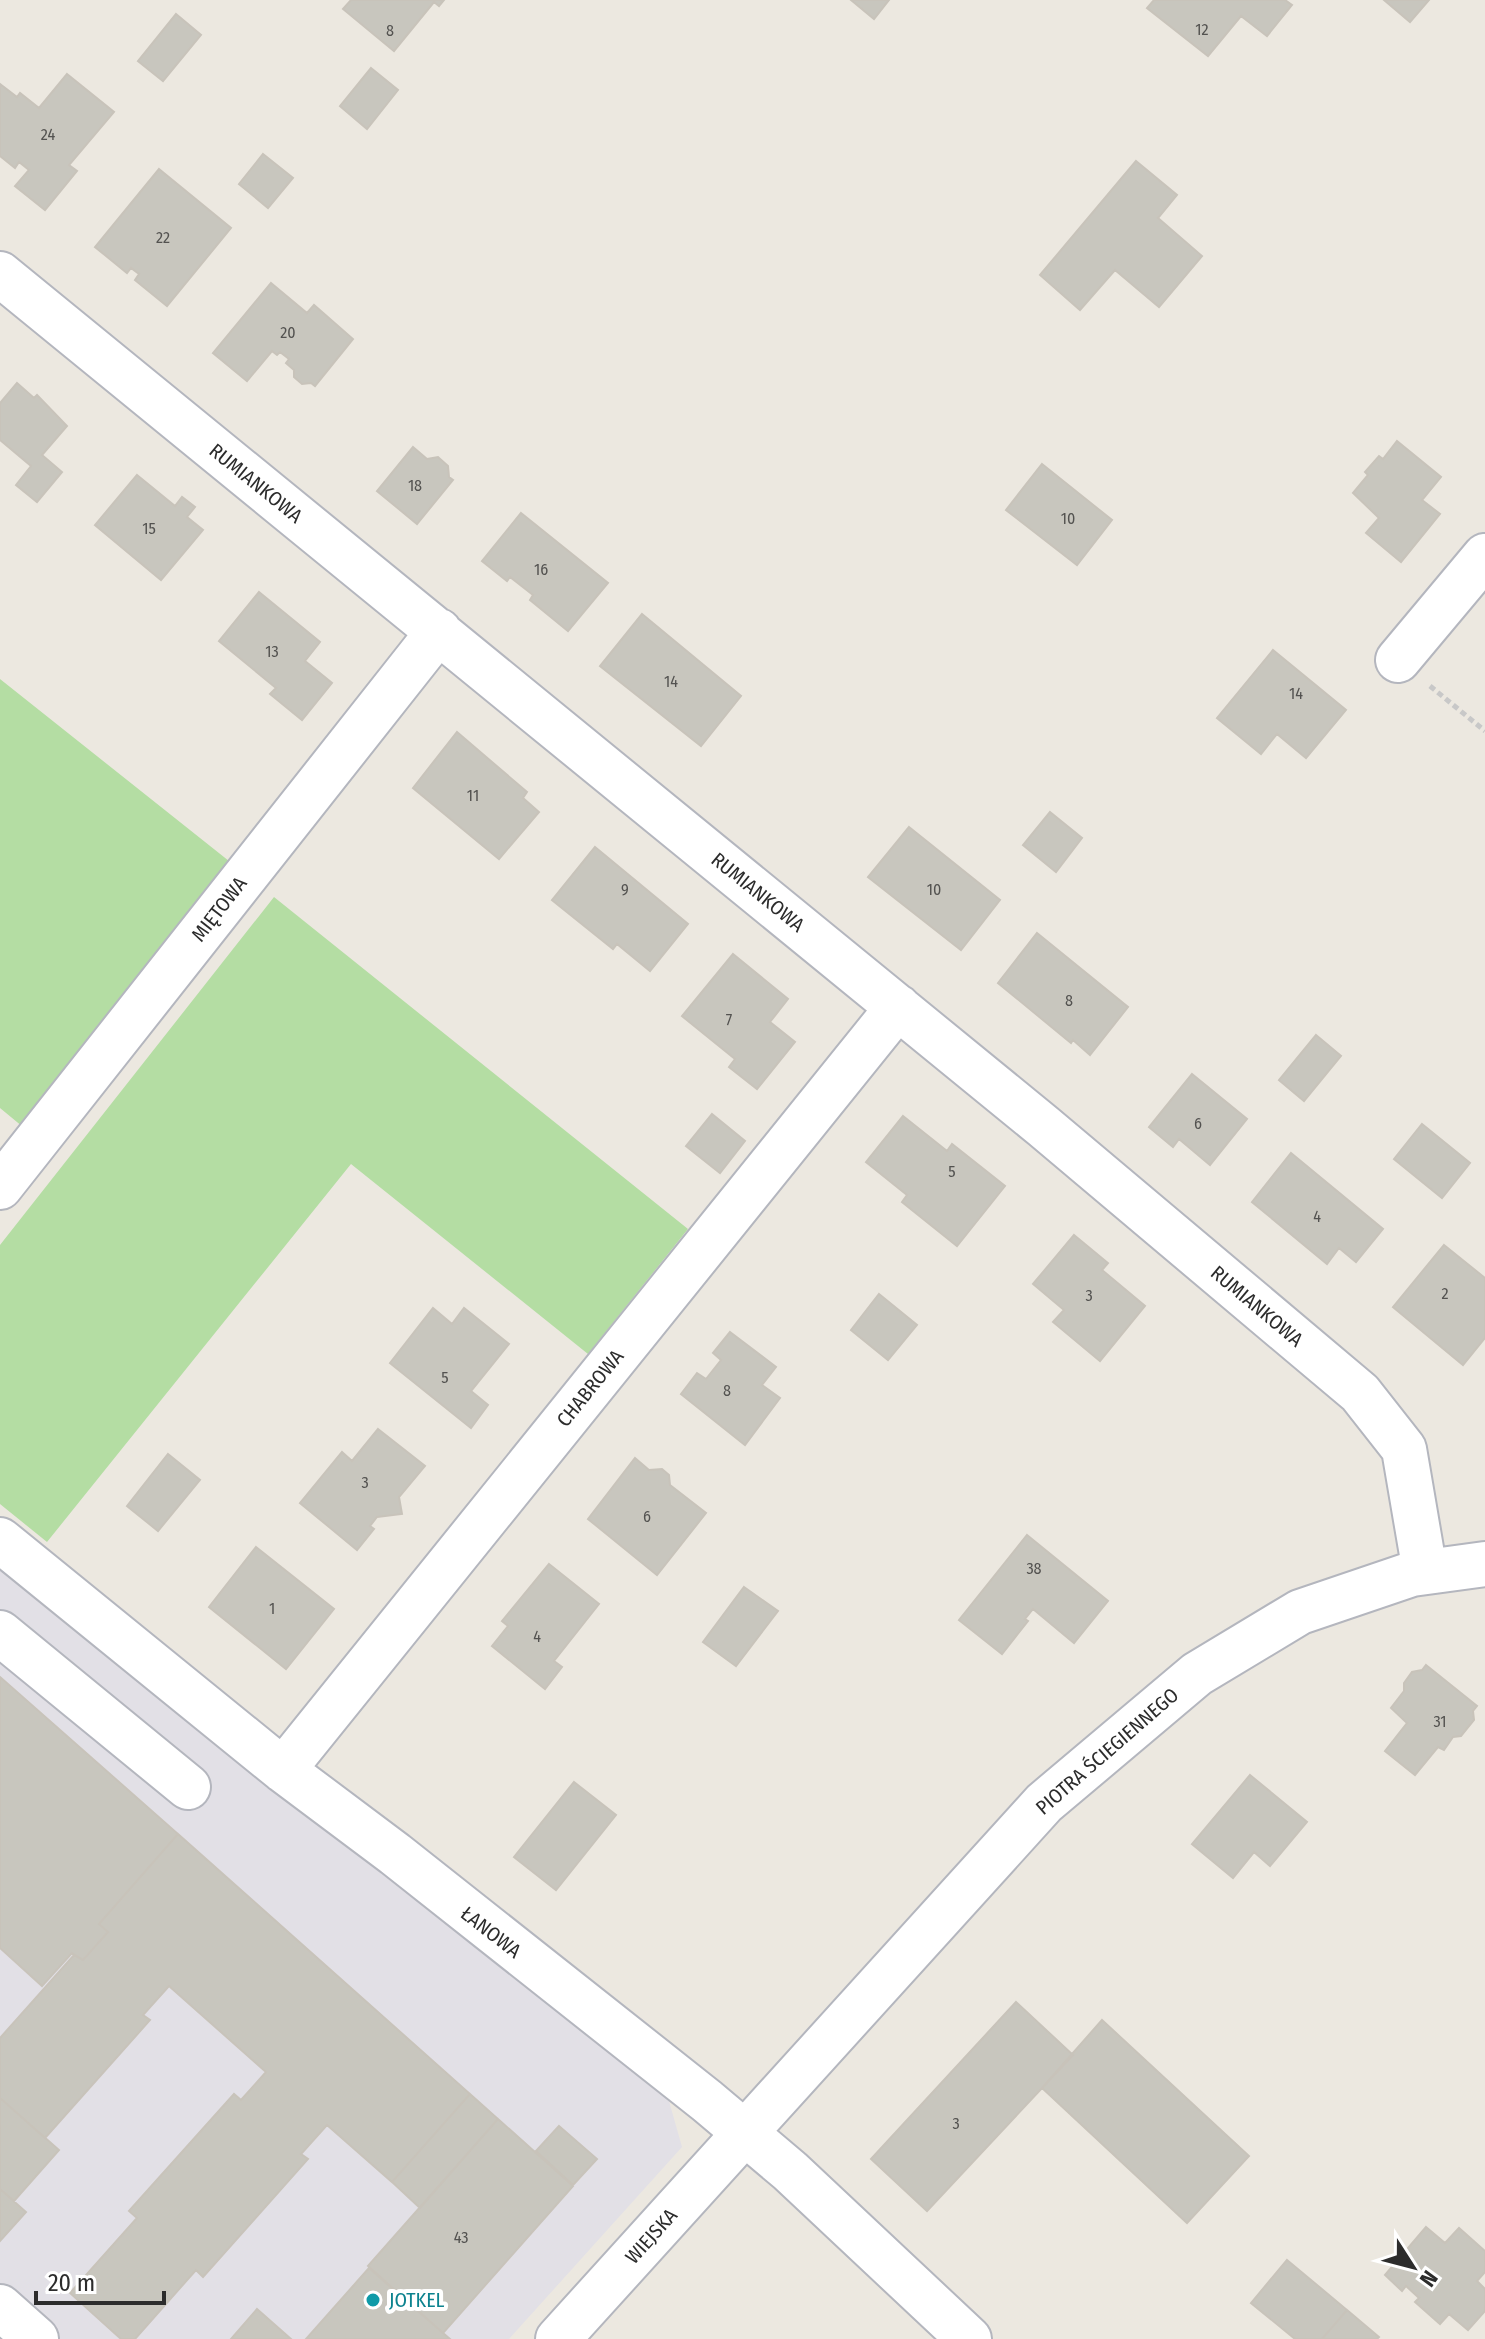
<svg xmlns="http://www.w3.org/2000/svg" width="1485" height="2339" font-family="'Fira Sans Condensed',sans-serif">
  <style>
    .industrial { fill: #e2e0e6 }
    .green { fill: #b4dda3 }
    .building { fill: #c8c6be; stroke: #c8c3ba; stroke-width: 2 }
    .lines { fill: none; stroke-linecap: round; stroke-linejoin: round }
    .minor-casing { stroke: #b4b6be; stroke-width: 48 }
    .path { stroke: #c8c8c8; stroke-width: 5; stroke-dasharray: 6 4; stroke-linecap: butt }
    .minor { stroke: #fff; stroke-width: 44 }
    .culture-dot { fill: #0f9aa8; stroke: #fff; stroke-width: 3 }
    .labels { text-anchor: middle; stroke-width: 8; stroke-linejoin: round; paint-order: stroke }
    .number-label { font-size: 16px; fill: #535250 }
    .street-label { font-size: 20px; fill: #2c2c2c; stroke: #fff }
    .culture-label { font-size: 20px; fill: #0d838f; stroke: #fff; text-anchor: start }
  </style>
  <rect width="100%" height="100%" fill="#ece8e0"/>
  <path class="industrial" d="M0,1563L667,2094L682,2147L509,2339H0Z"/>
  <path class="green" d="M0,679L234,865L23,1127L0,1108Z
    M274,897L688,1229L588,1354L351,1164L47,1542L0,1504V1245Z"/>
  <path class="building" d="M351,0H444L439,6L434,2L394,51L343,9Z
    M851,0H889L874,19Z
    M1154,0H1285L1292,5L1267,36L1241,16L1208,56L1147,8Z
    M1384,0H1429L1410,22Z
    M176,14L201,35L163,81L138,61Z
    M371,68L398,90L367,129L340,106Z
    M67,74L114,112L69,165L77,171L45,210L15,186L29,170L19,162L15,168L0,156V84L17,97L20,93L39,108Z
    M263,154L293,178L268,208L239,184Z
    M1136,161L1177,195L1158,218L1202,256L1159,307L1115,270L1080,310L1040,275Z
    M159,169L231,228L167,306L135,280L139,274L131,268L127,273L95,247Z
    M271,283L307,313L314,305L353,339L315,386L311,383L302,384L294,377V370L286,363L289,359L280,352L277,355L272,351L247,381L213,353Z
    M17,383L34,398L37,395L67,426L42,455L62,472L37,502L16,485L31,466L0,440V403Z
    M1397,441L1441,477L1422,500L1440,514L1401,562L1366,533L1379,518L1353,493L1368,475L1365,472L1379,456L1383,459Z
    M413,447L427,459L438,457L448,466L449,477L453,480L417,524L377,491Z
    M1042,464L1112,520L1077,565L1006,510Z
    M137,475L175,506L182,497L195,507L187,517L203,530L161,580L95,525Z
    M521,513L608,583L568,631L530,600L533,595L510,577L507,581L482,561Z
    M259,592L320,642L305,661L332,683L302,720L270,694L276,688L219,641Z
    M642,614L741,696L701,746L600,666Z
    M1273,650L1346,710L1306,758L1277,734L1261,754L1217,718Z
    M457,732L527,792L523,798L539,812L499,859L413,788Z
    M1050,812L1082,838L1056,872L1023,845Z
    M909,827L1000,900L961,950L868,877Z
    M595,847L688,924L650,971L617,944L613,949L552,900Z
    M1037,933L1128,1007L1090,1055L1073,1040L1071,1043L998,983Z
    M733,954L788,999L770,1022L795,1042L757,1089L729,1067L735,1059L682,1016Z
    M1316,1035L1341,1056L1304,1101L1279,1080Z
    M1192,1074L1247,1119L1210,1165L1179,1139L1173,1147L1149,1127Z
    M712,1114L745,1141L720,1173L686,1146Z
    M903,1116L947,1151L952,1144L1005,1186L957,1246L902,1202L907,1195L866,1162Z
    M1422,1124L1470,1163L1442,1198L1394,1159Z
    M1291,1153L1383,1229L1356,1262L1339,1248L1327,1264L1252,1202Z
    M1074,1235L1108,1263L1102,1270L1145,1306L1100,1361L1053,1322L1064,1310L1033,1284Z
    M1444,1245L1485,1278V1338L1463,1365L1393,1307Z
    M879,1294L917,1325L888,1360L851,1330Z
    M433,1308L452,1324L464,1308L509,1344L471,1391L488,1405L471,1428L390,1363Z
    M730,1332L776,1367L762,1385L780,1398L745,1445L681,1394L697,1373L706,1379L721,1360L713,1353Z
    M378,1429L425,1466L399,1497L402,1514L377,1517L370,1526L374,1529L357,1550L300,1503L342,1452L352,1461Z
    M168,1454L200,1480L158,1531L127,1506Z
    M635,1458L649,1470L662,1469L669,1475L670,1485L706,1513L657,1575L588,1519Z
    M1027,1535L1108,1601L1074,1643L1033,1609L1025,1619L1028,1621L1002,1654L959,1620Z
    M256,1547L334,1609L286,1669L209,1607Z
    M549,1564L599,1604L554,1661L562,1667L545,1689L492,1646L508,1626L502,1621Z
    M744,1587L778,1611L736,1666L703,1642Z
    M1426,1665L1477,1706L1473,1711L1474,1720L1461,1736L1453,1737L1444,1750L1438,1747L1415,1775L1385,1751L1407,1723L1391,1708L1404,1691V1683L1412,1672L1422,1670Z
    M0,1677L178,1834L99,1924L108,1932L83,1960L72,1953L42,1986L0,1948Z
    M1250,1775L1307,1822L1270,1866L1254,1852L1233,1878L1192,1844Z
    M574,1782L616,1815L556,1890L514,1857Z
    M178,1834L470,2094L392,2182L327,2125L301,2154L308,2159L203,2277L196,2270L135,2339H121L70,2293L137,2218L129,2211L234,2094L241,2100L266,2072L169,1986L143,2015L150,2020L45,2138L0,2098V2038L74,1955L83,1960L108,1932L99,1924Z
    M1016,2002L1073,2055L927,2211L871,2159Z
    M1102,2020L1249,2156L1187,2223L1042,2088Z
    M470,2094L498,2119L420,2208L392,2182Z
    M0,2098L59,2150L14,2201L0,2189Z
    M498,2119L573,2186L443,2333L368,2266Z
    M559,2126L597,2159L573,2185L536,2151Z
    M0,2189L26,2212L0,2241Z
    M1426,2227L1445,2243L1459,2228L1485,2251V2272L1477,2281L1485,2289V2311L1468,2330L1449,2314L1440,2324L1415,2302L1419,2298L1406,2286L1402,2291L1385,2275Z
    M1287,2260L1347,2310L1322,2339H1295L1251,2303Z
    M369,2268L443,2333L450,2339H306Z
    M257,2309L291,2339H231Z
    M1347,2310L1379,2337L1377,2339H1322Z"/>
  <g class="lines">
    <defs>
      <path id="minor" d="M0,274L1043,1126L1360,1393L1404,1449L1425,1572
        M1398,660L1485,556
        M0,1187L439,631
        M0,1540L283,1770L395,1854L707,2101L790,2171L969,2339
        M0,1633L188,1787
        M283,1770L898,1007
        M0,2307L36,2339
        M558,2339L1044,1803L1197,1674L1300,1612L1412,1574L1485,1564"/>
    </defs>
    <use href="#minor" class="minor-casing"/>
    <path class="path" d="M1430,686L1485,731"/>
    <use href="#minor" class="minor"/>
  </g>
  <circle class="culture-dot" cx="373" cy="2300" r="8"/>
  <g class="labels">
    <g class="number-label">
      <text x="1202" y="35">12</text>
      <text x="390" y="36">8</text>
      <text x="48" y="140">24</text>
      <text x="163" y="243">22</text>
      <text x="288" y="338">20</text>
      <text x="415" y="491">18</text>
      <text x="1068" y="524">10</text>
      <text x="149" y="534">15</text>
      <text x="541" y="575">16</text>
      <text x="272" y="657">13</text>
      <text x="671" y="687">14</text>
      <text x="1296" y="699">14</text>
      <text x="473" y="801">11</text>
      <text x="625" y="895">9</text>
      <text x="934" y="895">10</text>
      <text x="1069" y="1006">8</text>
      <text x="729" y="1025">7</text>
      <text x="1198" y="1129">6</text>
      <text x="952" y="1177">5</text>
      <text x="1317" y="1222">4</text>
      <text x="1445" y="1299">2</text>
      <text x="1089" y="1301">3</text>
      <text x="445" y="1383">5</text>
      <text x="727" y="1396">8</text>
      <text x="365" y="1488">3</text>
      <text x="647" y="1522">6</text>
      <text x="1034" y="1574">38</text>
      <text x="272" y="1614">1</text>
      <text x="537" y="1642">4</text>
      <text x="1440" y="1727">31</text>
      <text x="956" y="2129">3</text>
      <text x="461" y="2243">43</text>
    </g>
    <g class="street-label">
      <text transform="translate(256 483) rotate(39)" y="7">RUMIANKOWA</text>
      <text transform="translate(758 892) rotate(39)" y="7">RUMIANKOWA</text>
      <text transform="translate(219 909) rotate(-52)" y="7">MIĘTOWA</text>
      <text transform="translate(1257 1306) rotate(40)" y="7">RUMIANKOWA</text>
      <text transform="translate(590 1388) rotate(-51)" y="7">CHABROWA</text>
      <text transform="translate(1107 1751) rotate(-41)" y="7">PIOTRA ŚCIEGIENNEGO</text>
      <text transform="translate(491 1932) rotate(38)" y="7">ŁANOWA</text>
      <text transform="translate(651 2236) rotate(-48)" y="7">WIEJSKA</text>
    </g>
    <g class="culture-label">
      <text x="389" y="2307">JOTKEL</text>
    </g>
  </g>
  <g transform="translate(1413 2267) rotate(126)" stroke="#ffffff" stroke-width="6" paint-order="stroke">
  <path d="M0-6L14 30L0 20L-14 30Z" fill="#2c2c2c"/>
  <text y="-12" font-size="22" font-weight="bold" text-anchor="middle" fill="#2c2c2c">N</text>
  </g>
  <path d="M36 2291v12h128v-12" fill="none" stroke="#2c2c2c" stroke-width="4"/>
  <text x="48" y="2291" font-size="24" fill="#2c2c2c" stroke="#ffffff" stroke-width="6" paint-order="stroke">20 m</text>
</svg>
